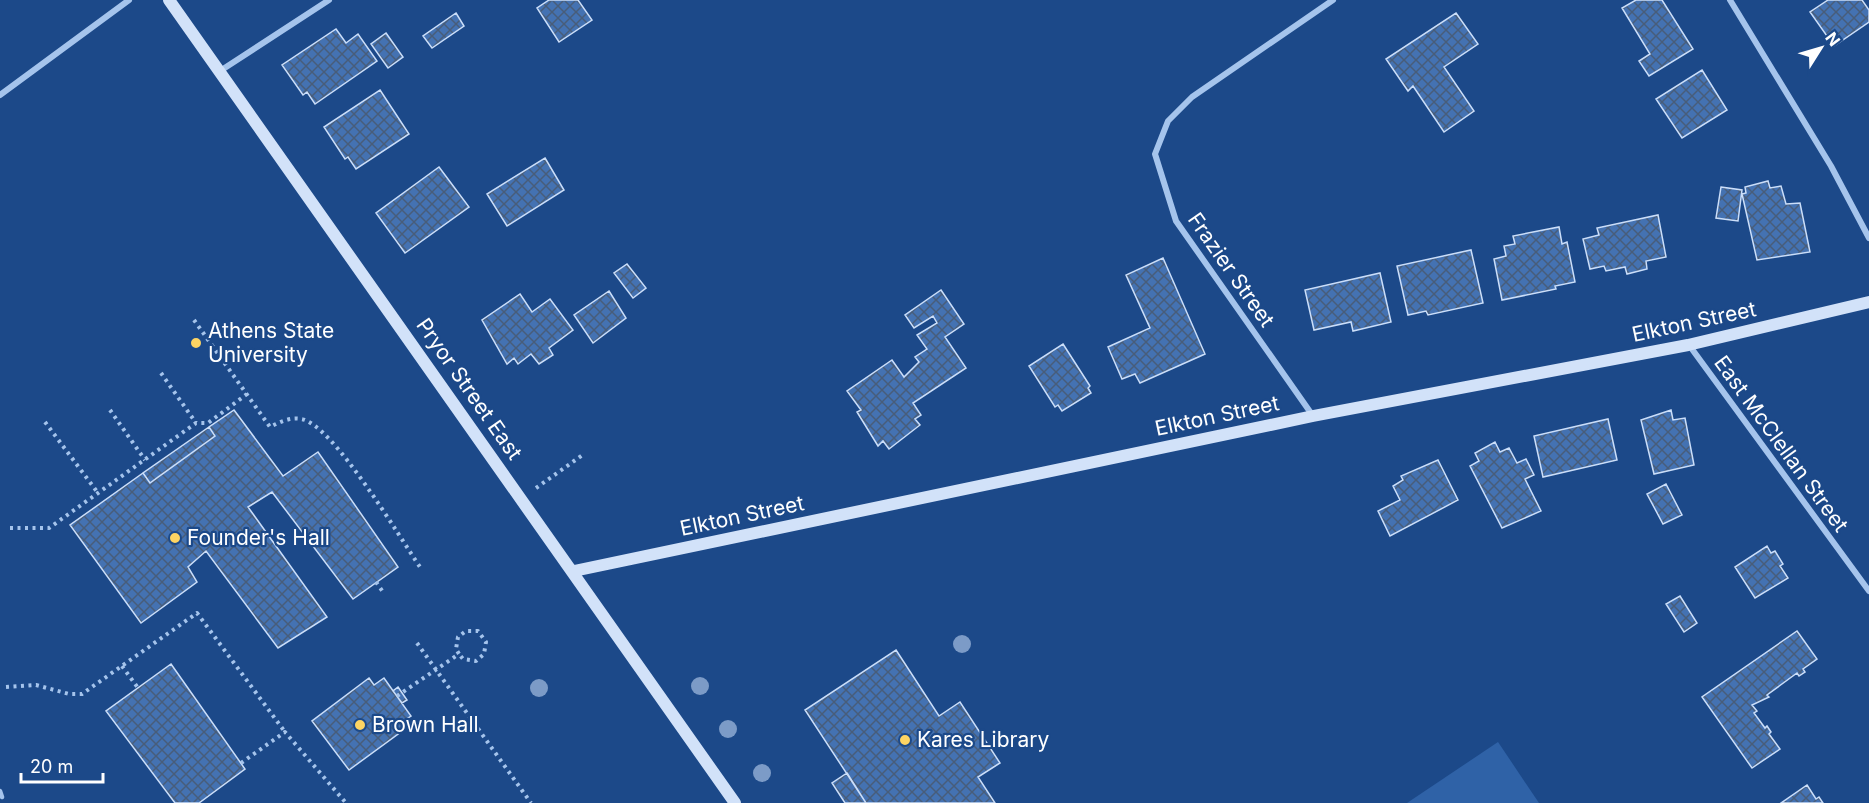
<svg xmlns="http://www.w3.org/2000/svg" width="1869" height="803" font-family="Inter,sans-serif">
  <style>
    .garden { fill: #2f62a7 }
    .building { fill: url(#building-cross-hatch); stroke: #cbdef9; stroke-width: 1.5 }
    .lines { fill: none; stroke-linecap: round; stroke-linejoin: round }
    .path { stroke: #a5c4ec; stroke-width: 4; stroke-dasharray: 3 4.5; stroke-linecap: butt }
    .lane { stroke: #a5c4ec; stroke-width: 4.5 }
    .street { stroke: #a5c4ec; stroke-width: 6 }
    .secondary { stroke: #d2e2f9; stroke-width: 12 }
    .tree { fill: #7c9bc7 }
    .poi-dot { fill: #fdd463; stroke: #1c4989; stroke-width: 2 }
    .labels { text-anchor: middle; stroke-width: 4.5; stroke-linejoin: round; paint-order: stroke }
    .street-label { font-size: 21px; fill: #fff; stroke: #1c4989 }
    .poi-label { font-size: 21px; fill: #fff; stroke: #1c4989; text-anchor: start }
  </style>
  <defs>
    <pattern id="building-cross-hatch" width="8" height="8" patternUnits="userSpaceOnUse" patternTransform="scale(1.5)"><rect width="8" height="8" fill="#4472b2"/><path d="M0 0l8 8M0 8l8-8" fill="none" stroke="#485d7a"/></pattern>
  </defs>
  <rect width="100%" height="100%" fill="#1c4989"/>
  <path class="garden" d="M1498,742L1539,803H1407Z"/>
  <path class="building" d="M549,0H578L592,20L559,42L537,8Z
    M1636,0H1662L1693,49L1649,76L1639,61L1650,54L1622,8Z
    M1828,0H1862L1869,10V22L1834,46L1810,12Z
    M456,13L464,26L432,48L423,36Z
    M1456,13L1478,44L1444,67L1474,111L1444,132L1413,86L1408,91L1386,59Z
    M336,29L346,43L358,34L377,61L315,104L307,92L303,95L282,65Z
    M386,33L403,57L388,68L371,44Z
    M1702,70L1727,110L1682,138L1656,99Z
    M380,90L409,134L356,169L348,157L345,159L324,127Z
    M545,158L564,190L507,226L487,194Z
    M439,167L469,207L405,253L376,213Z
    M1768,181L1770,188L1781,186L1786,204L1800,203L1810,252L1757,260L1742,194L1746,193L1745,187Z
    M1721,187L1742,190L1738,221L1716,218Z
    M1658,215L1666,257L1646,261L1647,269L1627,274L1625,267L1606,271L1604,266L1590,269L1583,239L1599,235L1597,228Z
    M1559,227L1562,244L1567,242L1575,282L1555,286L1556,289L1502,300L1494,259L1506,256L1504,246L1515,244L1513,236Z
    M1471,250L1483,303L1428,315L1426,311L1408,315L1397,266Z
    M1163,258L1205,354L1140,383L1135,374L1122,379L1108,347L1150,328L1126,275Z
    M627,264L646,288L633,298L614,273Z
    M1380,273L1391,322L1353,331L1351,322L1314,330L1305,290Z
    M941,290L964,324L945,337L966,368L913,403L921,415L915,419L920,425L889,449L883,441L878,446L857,412L861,410L847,391L892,360L904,377L919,362L915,357L927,349L917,335L937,323L933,316L914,328L905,315Z
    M609,291L626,318L593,343L574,315Z
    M520,294L532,312L550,299L573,330L549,348L553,355L539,364L531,354L518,364L514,358L507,364L482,320Z
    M1063,344L1090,386L1088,388L1091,393L1062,411L1058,405L1055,407L1029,366Z
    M234,410L283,476L318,452L398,567L353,599L272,492L248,507L327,617L278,648L206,551L188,567L197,582L141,623L70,525L143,473L150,483L158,477L215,436L209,427Z
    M1671,410L1673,420L1685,418L1694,465L1654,474L1641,420Z
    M1608,419L1617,460L1543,477L1534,436Z
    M209,427L215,436L150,483L143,473Z
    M1495,442L1500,452L1509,448L1517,463L1526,459L1534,475L1525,479L1541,511L1502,528L1470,466L1479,461L1475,453Z
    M1438,460L1458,500L1390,536L1378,511L1400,500L1393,486L1403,480L1401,476Z
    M1666,484L1682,515L1663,524L1647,494Z
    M1767,546L1771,553L1775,551L1783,564L1780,566L1788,578L1755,598L1735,567Z
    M1680,596L1697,623L1684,632L1666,604Z
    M1797,631L1817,659L1803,669L1805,672L1799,676L1797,673L1767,695L1769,697L1752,705L1757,711L1754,713L1765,728L1767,726L1771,732L1769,734L1780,749L1752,768L1702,697Z
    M896,650L939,716L960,702L1000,763L978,777L995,803H866L805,710Z
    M171,664L245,769L199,803H175L106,711Z
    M369,678L374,685L384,678L411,716L402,722L405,729L349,770L312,721Z
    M398,687L407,700L402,703L393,691Z
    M847,773L866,803H845L832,783Z
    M1807,785L1816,799L1819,797L1823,803H1781Z"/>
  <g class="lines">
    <path class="path" d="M194,320L270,427C280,422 290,417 301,419C332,423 400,538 420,567
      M161,373L196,423
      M110,410L145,460
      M45,422L98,493
      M536,488L584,454
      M10,528H49L196,423H208L247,394
      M376,582L383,592
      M417,643L531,803
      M122,666L138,688
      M6,687L36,685L69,694H82L197,613L285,732
      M397,696L459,654L456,649L458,637L466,631H478L486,642L484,654L476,661L463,659L459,654
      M241,763L285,732L346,803"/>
    <path class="lane" d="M0,791L2,797"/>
    <path class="street" d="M1730,0L1831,166L1869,238
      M220,71L329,0
      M0,95L129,0
      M1689,345L1869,591
      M1313,416L1176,221L1155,154L1168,121L1192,97L1333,0"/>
    <path class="secondary" d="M169,0L735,803
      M574,571L1313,416L1688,345L1869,302"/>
  </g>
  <g class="tree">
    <circle cx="962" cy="644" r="9"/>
    <circle cx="700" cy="686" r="9"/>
    <circle cx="539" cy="688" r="9"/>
    <circle cx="728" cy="729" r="9"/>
    <circle cx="762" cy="773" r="9"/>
  </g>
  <g class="poi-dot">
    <circle cx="196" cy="343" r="6"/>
    <circle cx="175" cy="538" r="6"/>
    <circle cx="360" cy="725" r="6"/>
    <circle cx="905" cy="740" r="6"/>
  </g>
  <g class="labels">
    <g class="street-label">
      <text transform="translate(1231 270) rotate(55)" y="7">Frazier Street</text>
      <text transform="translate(1694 322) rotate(-12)" y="7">Elkton Street</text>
      <text transform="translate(469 389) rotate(55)" y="7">Pryor Street East</text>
      <text transform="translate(1217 416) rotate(-12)" y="7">Elkton Street</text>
      <text transform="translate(1781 444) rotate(54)" y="7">East McClellan Street</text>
      <text transform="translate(742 516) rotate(-12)" y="7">Elkton Street</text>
    </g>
    <g class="poi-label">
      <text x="208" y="338">Athens State<tspan x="208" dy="24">University</tspan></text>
      <text x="187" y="545">Founder's Hall</text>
      <text x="372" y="732">Brown Hall</text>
      <text x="917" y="747">Kares Library</text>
    </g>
  </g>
  <g transform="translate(1821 48) rotate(53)" stroke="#1c4989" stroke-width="4.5" paint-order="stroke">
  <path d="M0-4.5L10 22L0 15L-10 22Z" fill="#ffffff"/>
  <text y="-9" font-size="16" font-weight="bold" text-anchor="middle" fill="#ffffff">N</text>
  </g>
  <path d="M21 773v9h82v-9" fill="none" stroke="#ffffff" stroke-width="3"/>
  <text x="30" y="773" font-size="18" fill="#ffffff" stroke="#1c4989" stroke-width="4.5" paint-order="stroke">20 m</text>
</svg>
